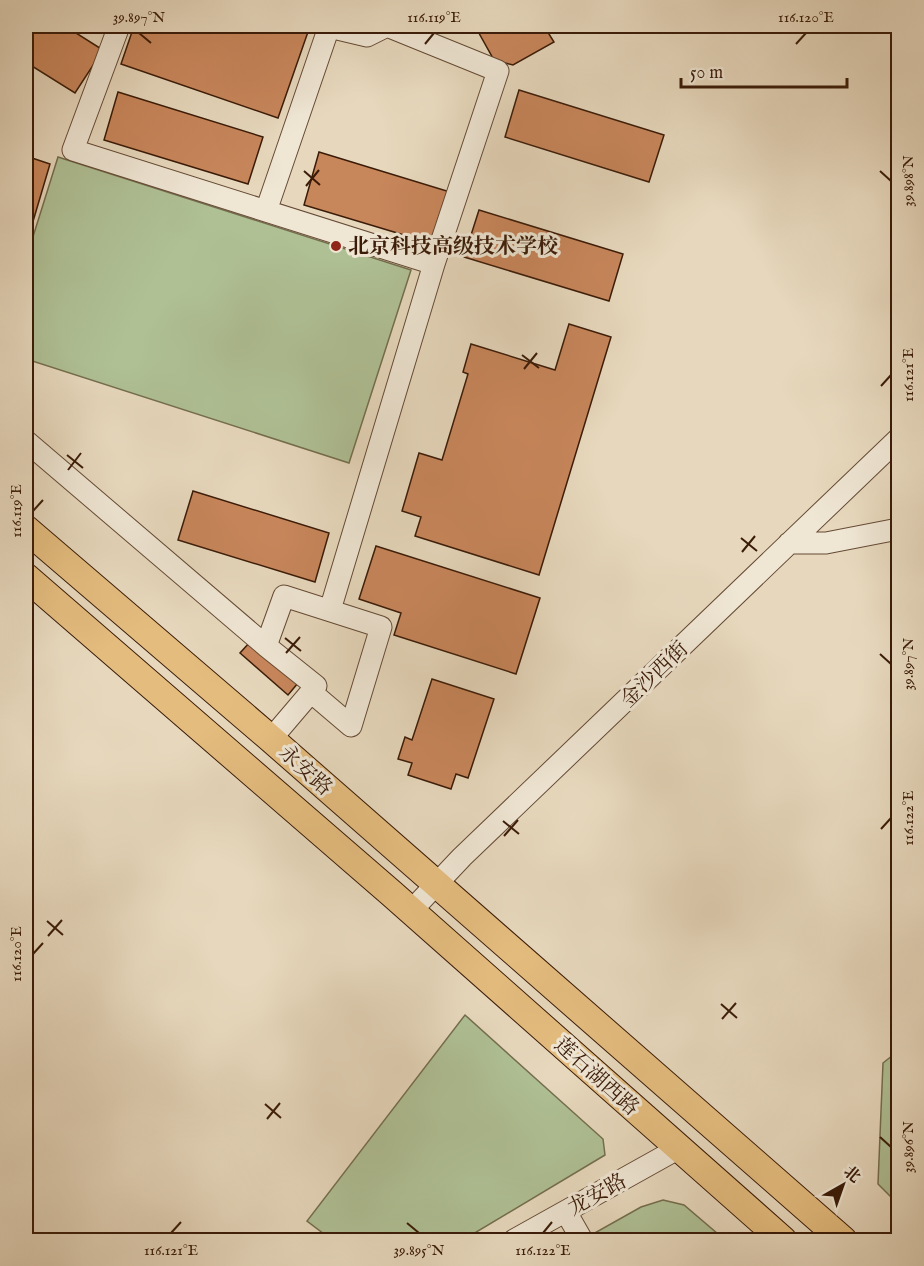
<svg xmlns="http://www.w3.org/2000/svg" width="924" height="1266" font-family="'IM FELL English','Noto Serif SC',serif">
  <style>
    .green { fill: #afc095; stroke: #746e4e; stroke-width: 1.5 }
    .building { fill: #c8865b; stroke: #3a1b08; stroke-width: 1.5 }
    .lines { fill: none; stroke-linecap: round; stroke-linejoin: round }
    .minor-casing { stroke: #654a35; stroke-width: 23 }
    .major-casing { stroke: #3a1b08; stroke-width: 29 }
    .minor { stroke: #efe6d4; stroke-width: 21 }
    .major { stroke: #e4bc7e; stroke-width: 27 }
    .ticks { fill: none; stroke: #3a1b08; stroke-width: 2 }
    .poi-dot { fill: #8f2418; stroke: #efe6d4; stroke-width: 2 }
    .labels { text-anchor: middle; stroke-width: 6; stroke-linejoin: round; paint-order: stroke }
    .poi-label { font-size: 21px; font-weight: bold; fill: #3a1b08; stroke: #efe6d4; text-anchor: start }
    .street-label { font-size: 21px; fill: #3a1b08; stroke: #efe6d4 }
    .neatline { fill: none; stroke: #3a1b08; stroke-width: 2 }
    .ticks-label { font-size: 15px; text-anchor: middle; fill: #3a1b08 }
  </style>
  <rect width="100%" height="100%" fill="#e7d8bd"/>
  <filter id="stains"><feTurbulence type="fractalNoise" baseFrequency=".00333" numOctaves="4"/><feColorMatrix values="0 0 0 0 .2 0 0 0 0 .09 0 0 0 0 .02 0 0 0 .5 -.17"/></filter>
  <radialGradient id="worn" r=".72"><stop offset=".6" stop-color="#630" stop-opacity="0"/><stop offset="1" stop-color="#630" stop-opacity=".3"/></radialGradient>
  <path class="green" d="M58,157L411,270L349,463L26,359V259Z
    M465,1015L603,1139L605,1155L463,1240H332L307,1221Z
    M898,1051V1204L878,1184L883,1063Z
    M663,1200L684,1205L725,1240L584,1239L641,1207Z"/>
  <path class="building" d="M26,26H65L103,50L75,93L32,66H26Z
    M134,26H300L309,29L278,118L121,64Z
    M475,26H544L554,42L513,65L494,60Z
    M519,90L664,135L649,182L505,137Z
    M118,92L263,137L248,184L104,140Z
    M319,152L450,192L434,244L304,205Z
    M26,156L50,164L26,245Z
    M479,210L623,254L609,301L464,257Z
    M569,324L611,337L539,575L415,536L421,517L402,511L419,453L442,460L468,374L463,372L471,344L555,370Z
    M193,491L329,533L315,582L178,540Z
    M376,546L540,598L516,674L394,635L401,613L359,599Z
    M250,642L298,683L288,695L240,653Z
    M432,679L494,699L468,778L456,774L451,789L408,775L412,763L398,759L405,737L412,740Z"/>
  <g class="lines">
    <defs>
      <path id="minor" d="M119,26L73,150L434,264
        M266,211L329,27L367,36L387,26L498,71L434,264L330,610
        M26,441L266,646
        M789,543H826L898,529
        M271,739L311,692L351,726L381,627L284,596L266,646L316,686L311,692
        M411,911L462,857L898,439
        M566,1212L582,1240
        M514,1240L679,1148"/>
      <path id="major" d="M26,529L271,739L843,1240
        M26,577L391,893L783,1240"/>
    </defs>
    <use href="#minor" class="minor-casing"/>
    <use href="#major" class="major-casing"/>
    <use href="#minor" class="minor"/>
    <use href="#major" class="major"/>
  </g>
  <path class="ticks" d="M139,33L151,43M425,44L434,33M796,44L806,33M304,171L320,185M880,171L891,181M306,186L319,170M522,355L539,368M524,369L537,353M881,386L891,375M67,455L83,468M68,470L81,453M33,511L43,500M741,538L757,551M742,552L755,536M285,638L301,651M286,653L300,637M880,654L891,664M503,821L519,834M881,829L891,818M504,836L518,820M47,921L63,935M48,936L62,920M33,954L43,943M721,1004L737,1018M722,1019L736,1003M265,1104L281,1118M267,1119L280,1103M880,1137L891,1147M407,1223L419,1233M171,1233L181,1222M543,1233L552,1222"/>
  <circle class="poi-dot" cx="336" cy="246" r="6"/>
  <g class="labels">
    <g class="poi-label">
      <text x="348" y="253">北京科技高级技术学校</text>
    </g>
    <g class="street-label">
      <text transform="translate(654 674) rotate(-44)" y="7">金沙西街</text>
      <text transform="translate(306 770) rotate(42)" y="7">永安路</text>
      <text transform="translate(597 1076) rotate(42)" y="7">莲石湖西路</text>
      <text transform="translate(597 1194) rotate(-29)" y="7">龙安路</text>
    </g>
  </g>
  <rect width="924" height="1266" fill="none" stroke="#e7d8bd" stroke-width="66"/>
  <g transform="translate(843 1185) rotate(40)" stroke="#efe6d4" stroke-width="4.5" paint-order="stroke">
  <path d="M0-4.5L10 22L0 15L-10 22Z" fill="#3a1b08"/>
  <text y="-9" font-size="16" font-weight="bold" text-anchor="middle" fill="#3a1b08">北</text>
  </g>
  <path d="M681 78v9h166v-9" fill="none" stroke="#3a1b08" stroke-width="3"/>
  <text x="690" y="78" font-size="18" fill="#3a1b08" stroke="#efe6d4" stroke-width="4.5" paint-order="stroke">50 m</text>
  <rect x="33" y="33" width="858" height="1200" class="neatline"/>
  <g class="ticks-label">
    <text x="139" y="22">39.897°N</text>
    <text x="434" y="22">116.119°E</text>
    <text x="806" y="22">116.120°E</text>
    <text transform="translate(908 181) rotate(-90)" y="5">39.898°N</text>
    <text transform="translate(908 375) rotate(-90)" y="5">116.121°E</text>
    <text transform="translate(16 511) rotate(-90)" y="5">116.119°E</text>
    <text transform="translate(908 664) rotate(-90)" y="5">39.897°N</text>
    <text transform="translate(908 818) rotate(-90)" y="5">116.122°E</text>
    <text transform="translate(16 954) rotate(-90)" y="5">116.120°E</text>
    <text transform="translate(908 1147) rotate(-90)" y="5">39.896°N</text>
    <text x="171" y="1255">116.121°E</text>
    <text x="419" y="1255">39.895°N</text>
    <text x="543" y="1255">116.122°E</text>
  </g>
  <rect width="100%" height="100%" filter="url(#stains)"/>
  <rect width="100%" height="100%" fill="url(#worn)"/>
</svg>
